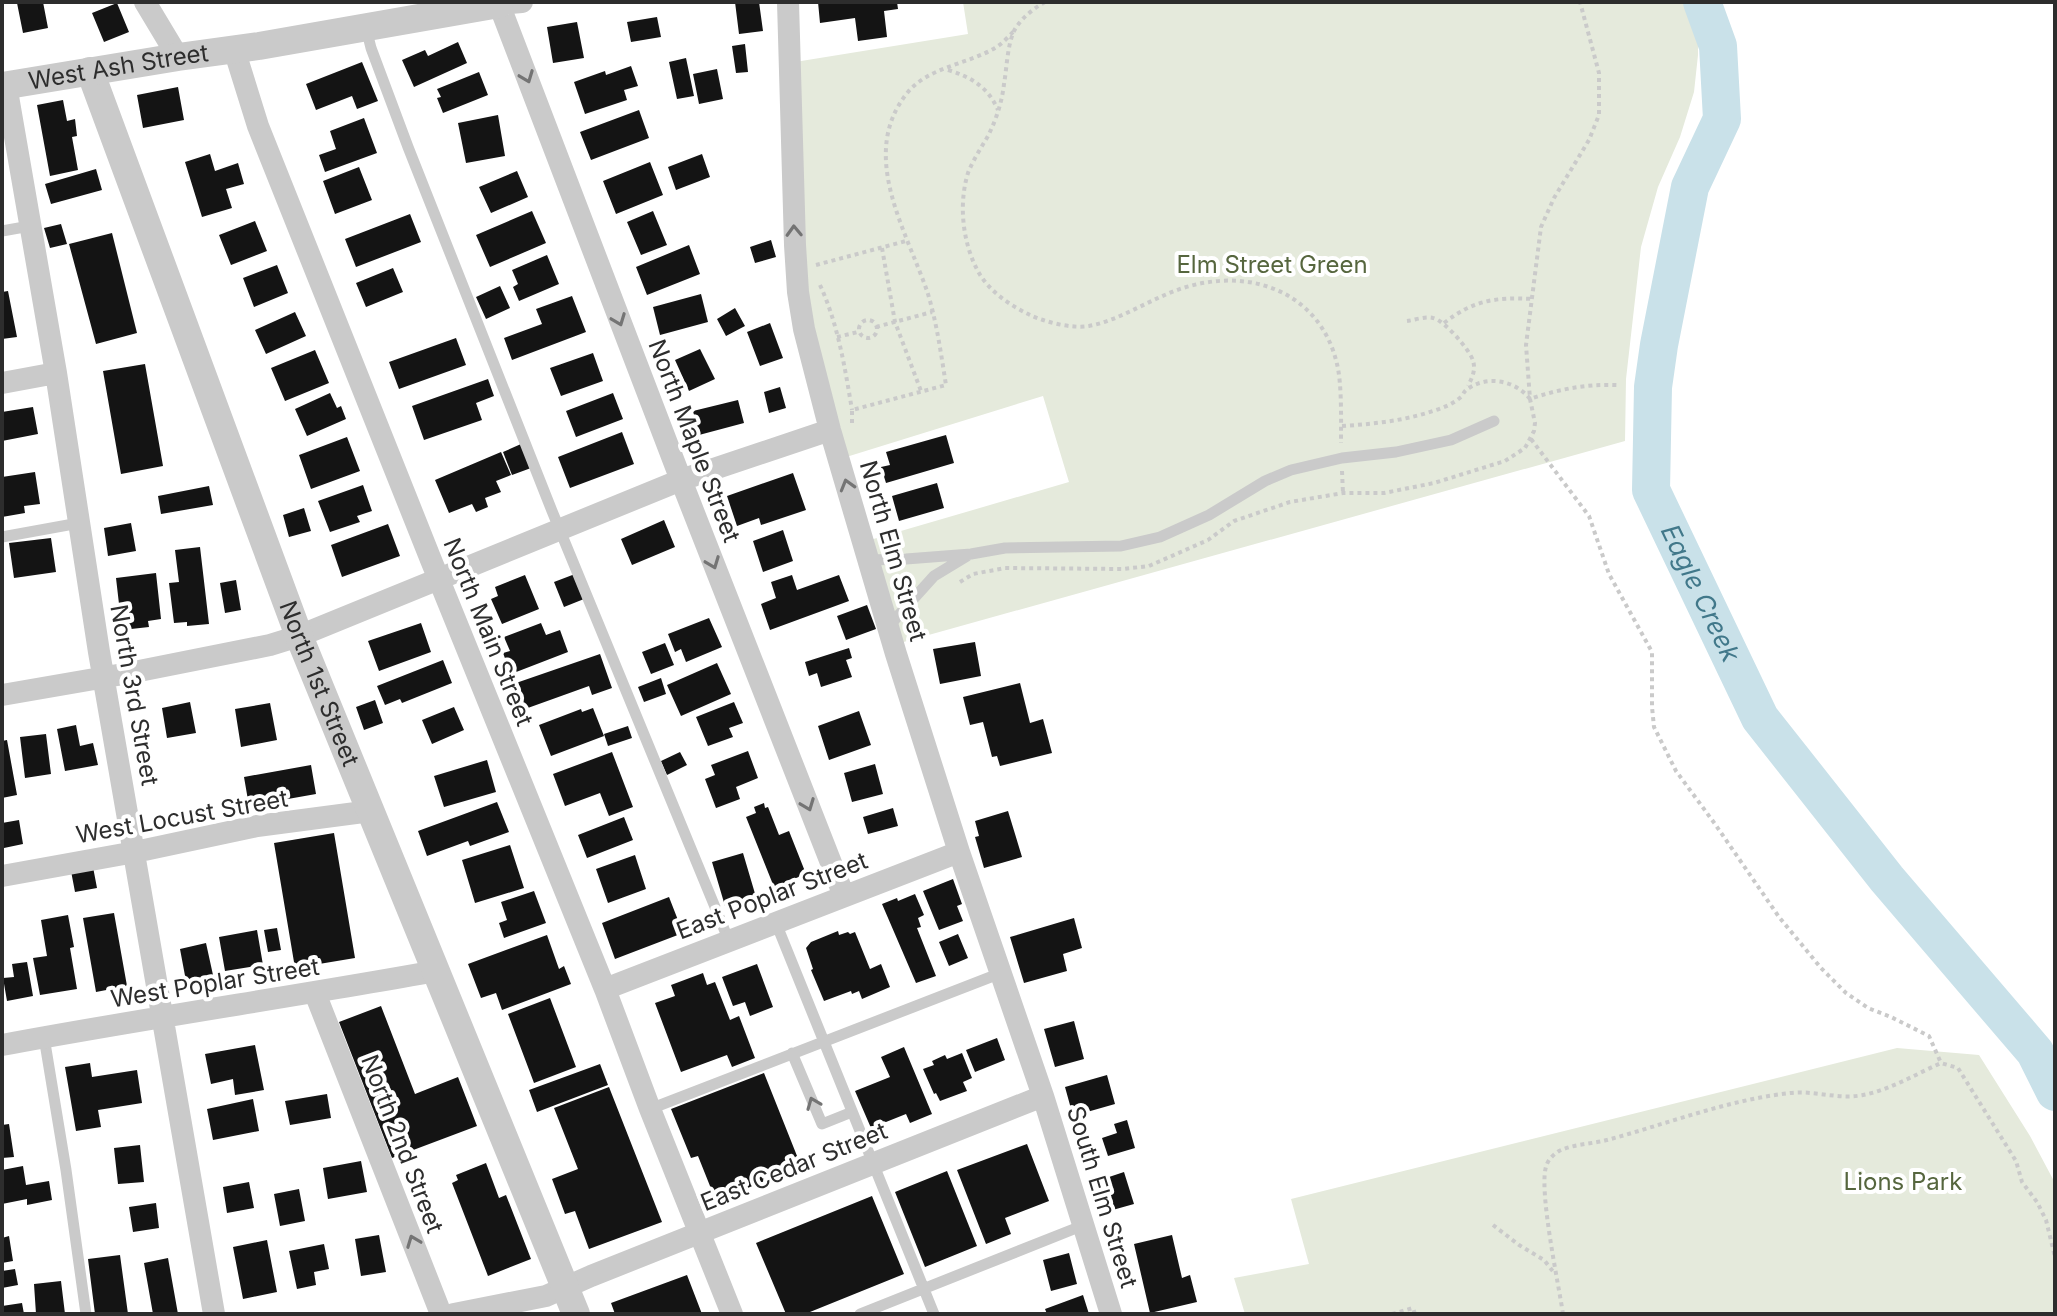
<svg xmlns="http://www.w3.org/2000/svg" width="2057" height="1316" font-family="Inter,sans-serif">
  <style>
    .green { fill: #e5eadc }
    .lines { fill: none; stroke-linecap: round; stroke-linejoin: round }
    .river { stroke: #c9e1e9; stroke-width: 38 }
    .building { fill: #141414 }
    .path { stroke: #cacaca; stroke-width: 4; stroke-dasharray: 4 4; stroke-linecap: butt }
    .service { stroke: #cacaca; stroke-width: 11 }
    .minor { stroke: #cacaca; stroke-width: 22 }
    .tertiary { stroke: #cacaca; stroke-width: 28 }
    .oneway { stroke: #747474 }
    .labels { text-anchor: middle; stroke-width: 8; stroke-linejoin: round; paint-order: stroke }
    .street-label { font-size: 24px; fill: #2d2d2d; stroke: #fff }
    .park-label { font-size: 24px; fill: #56663e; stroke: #fff }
    .water-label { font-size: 26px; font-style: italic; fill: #41788a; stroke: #fff }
  </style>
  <rect width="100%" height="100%" fill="#fff"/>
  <path class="green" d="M963,2H1686L1698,19V55L1694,92L1680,137L1658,187L1641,247L1626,379L1625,441L900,643L870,540L1069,482L1043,396L843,458L809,316L795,62L968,34Z
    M1897,1048L1979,1055L2030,1136L2055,1183V1314H1245L1234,1278L1309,1264L1291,1199Z"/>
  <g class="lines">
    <path class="river" id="s1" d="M1702,2L1718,46L1722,119L1690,187L1659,345L1653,387L1651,490L1760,718L1887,879L2035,1052L2055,1092"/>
  </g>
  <path class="building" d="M24,2H43L48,28L23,33L17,3Z
    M735,2H759L763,31L739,34Z
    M818,2H897L898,9L884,11L887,37L858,41L855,18L820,23Z
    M117,3L129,32L104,42L92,13Z
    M657,17L661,37L631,42L627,22Z
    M577,22L584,58L553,63L547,27Z
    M458,42L467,63L414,87L402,60L425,50L428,56Z
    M745,44L748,72L736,73L732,46Z
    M686,58L694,96L677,99L669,62Z
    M362,62L378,101L357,109L352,96L316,110L306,84Z
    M631,66L638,86L624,90L627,100L585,114L574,82L605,71L606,75Z
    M717,69L723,99L699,104L693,74Z
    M479,72L488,95L443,113L437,98L441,97L437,89Z
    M178,87L184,120L143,128L137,95Z
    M63,100L67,121L75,119L77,136L72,137L78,170L50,176L37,105Z
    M639,110L649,138L591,160L580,132Z
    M498,115L505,156L466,163L458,123Z
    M364,118L377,153L325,172L319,155L336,149L330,131Z
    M210,154L215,171L238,163L244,184L226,189L232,208L202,217L185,162Z
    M702,154L710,177L676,190L668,167Z
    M650,162L663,195L616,214L603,181Z
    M359,167L372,200L335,214L323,181Z
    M96,169L102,190L51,204L45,184Z
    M517,171L528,197L491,213L479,187Z
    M532,211L546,243L490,267L476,235Z
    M653,211L667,245L641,255L627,222Z
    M410,214L421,242L356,267L345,239Z
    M255,221L267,251L231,265L219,235Z
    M61,224L67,244L50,248L44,228Z
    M112,233L137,333L96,344L69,244Z
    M771,240L776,257L755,263L750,247Z
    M689,245L700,274L647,295L636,267Z
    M547,255L559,284L519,301L513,287L518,284L512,270Z
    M277,265L288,293L254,307L243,278Z
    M393,268L403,292L366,307L356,283Z
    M500,286L510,308L486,319L476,297Z
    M8,291L17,337L2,339V292Z
    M701,294L708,322L660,335L653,307Z
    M572,296L586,332L512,360L504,338L542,324L536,309Z
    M735,308L745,326L726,336L717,319Z
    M295,312L306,336L266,354L255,330Z
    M770,323L783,358L760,366L747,332Z
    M456,338L466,365L399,389L389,362Z
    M700,349L715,379L689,391L675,360Z
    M315,350L329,383L285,401L271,368Z
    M593,353L603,381L561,396L550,368Z
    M145,364L163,466L121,474L103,371Z
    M488,379L494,396L476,403L482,420L424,440L412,406Z
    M780,387L786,408L769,413L764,392Z
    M330,393L337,408L341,406L346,419L307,436L295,409Z
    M613,393L623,419L576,437L566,411Z
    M738,400L744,423L699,435L693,411Z
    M33,407L38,434L2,441V412Z
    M622,432L634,464L570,488L558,457Z
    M946,435L954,463L886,483L881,467L890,465L886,452Z
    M347,437L360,471L311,489L299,455Z
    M521,444L531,468L512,475L503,452Z
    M501,452L511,475L496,481L501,492L485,498L488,507L476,512L472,504L449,513L435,480Z
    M35,472L40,504L24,506L25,513L2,517V477Z
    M793,473L806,510L761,525L759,518L737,526L727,496Z
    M937,483L944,508L899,521L892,496Z
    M363,485L372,511L357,516L360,522L330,532L318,501Z
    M209,486L213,505L161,514L158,496Z
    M304,508L311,531L289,537L283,515Z
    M664,520L675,547L632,565L621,539Z
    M131,523L136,551L108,556L104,528Z
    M388,524L400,556L342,577L331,545Z
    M783,530L793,561L763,572L753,541Z
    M51,538L56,572L14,578L9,543Z
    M200,547L209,624L187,626V622L174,623L169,583L179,582L175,550Z
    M156,573L161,619L148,621L149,627L122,630L116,578Z
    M575,574L584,599L564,607L554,582Z
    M525,575L539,609L502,624L491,599L498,596L495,587Z
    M792,575L797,590L839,575L849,601L770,630L761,604L776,598L771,582Z
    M236,580L241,610L225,613L220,583Z
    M867,605L876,629L846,640L837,616Z
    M709,618L722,647L686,662L681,649L675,652L668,634Z
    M421,623L431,652L379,671L368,641Z
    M541,623L546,635L560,630L568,652L511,674L503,653L510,651L504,637Z
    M975,642L981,676L940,684L933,649Z
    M665,643L674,665L651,674L642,652Z
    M849,648L852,658L846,660L852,677L821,687L817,673L809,676L805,662Z
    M600,654L612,688L592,695L589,686L525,709L516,683Z
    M443,660L452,683L402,703L400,699L385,705L377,686Z
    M717,663L731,694L681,716L667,685Z
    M661,678L666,694L644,702L638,687Z
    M1020,683L1030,723L1043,719L1052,753L1000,766L997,756L992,757L983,722L970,725L963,697Z
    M375,700L383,723L364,730L356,707Z
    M190,702L196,733L167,738L162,708Z
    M734,702L743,723L729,728L733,737L708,746L696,717Z
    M270,703L277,740L241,747L235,709Z
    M454,707L464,730L432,744L422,720Z
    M593,708L604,736L551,756L539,725L581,709L582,712Z
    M859,711L871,745L829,760L818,726Z
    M76,725L80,746L93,743L98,765L65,771L57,729Z
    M628,726L632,738L608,746L604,734Z
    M46,734L51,774L25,778L20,737Z
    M7,740L17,795L2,798V741Z
    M748,751L758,778L736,787L740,799L716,808L705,779L715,775L711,765Z
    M612,752L633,807L609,816L600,793L565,806L553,774Z
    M680,752L687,765L667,775L661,761Z
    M487,760L496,792L444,807L434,776Z
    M875,764L883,794L852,802L844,773Z
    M311,765L316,794L249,806L244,777Z
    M497,802L509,832L470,846L468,841L427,856L418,831Z
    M764,803L765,808L768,807L779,835L789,831L806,874L774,887L746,817L756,813L754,807Z
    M893,808L898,826L868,834L863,817Z
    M1008,811L1022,857L984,868L975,837L979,836L975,821Z
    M624,817L633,840L587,858L578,835Z
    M19,820L23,844L4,848L2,823Z
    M334,833L355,958L295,968L274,843Z
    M510,845L524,888L475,903L462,860Z
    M743,853L756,897L725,906L712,862Z
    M635,855L646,889L608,903L596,869Z
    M93,867L97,888L75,892L71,871Z
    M953,879L962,904L957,906L963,921L939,930L923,891Z
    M534,891L546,923L504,938L499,923L507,920L501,902Z
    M915,894L924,915L918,918L921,927L917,928L936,976L916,983L882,904L897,898L898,901Z
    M669,897L683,933L615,959L602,923Z
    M114,913L127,986L96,992L83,918Z
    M68,915L74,947L70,948L77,989L40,995L33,958L47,956L41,920Z
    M1074,918L1082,948L1063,954L1067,971L1024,983L1010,937Z
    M277,928L281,950L268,952L264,930Z
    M257,930L263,965L225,971L219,937Z
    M838,931L839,935L848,932L850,934L855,932L870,969L881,964L890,987L862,999L859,991L852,994L851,991L824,1001L811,970L813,969L806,948L811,942Z
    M958,934L968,958L949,966L939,942Z
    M547,935L559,969L564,966L571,984L502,1010L496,993L481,998L468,964Z
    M206,943L213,975L186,981L180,949Z
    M27,962L33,996L7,1001L3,978L14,977L12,964Z
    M757,964L773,1007L750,1016L745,1002L733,1006L722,977Z
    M703,973L707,985L715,982L730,1020L739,1016L755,1058L732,1067L727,1055L681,1072L655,1003L675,996L671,985Z
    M550,998L576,1067L534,1083L508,1014Z
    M381,1006L415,1094L458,1077L477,1126L392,1158L339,1022Z
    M1074,1021L1084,1059L1055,1067L1044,1029Z
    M997,1038L1005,1060L975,1072L966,1050Z
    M255,1045L264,1090L235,1095L233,1079L211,1084L205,1054Z
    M904,1047L932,1114L910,1123L906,1114L871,1128L855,1091L890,1077L881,1057Z
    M962,1053L972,1078L963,1082L967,1091L940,1101L936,1093L934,1094L923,1069L934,1065L932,1061L945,1055L947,1059Z
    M90,1063L92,1077L137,1070L142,1103L98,1110L101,1127L76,1131L65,1067Z
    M600,1064L608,1085L537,1112L529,1090Z
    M764,1073L801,1166L716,1201L698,1156L691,1158L671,1109Z
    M1107,1075L1115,1104L1073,1116L1065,1087Z
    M609,1087L662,1222L589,1249L575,1211L565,1214L552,1179L578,1169L554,1108Z
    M327,1094L331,1118L290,1125L285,1101Z
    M253,1099L259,1131L213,1140L207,1109Z
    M1127,1120L1135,1148L1108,1156L1102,1138L1117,1133L1114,1124Z
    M9,1124L14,1157L2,1158V1125Z
    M1027,1144L1049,1201L1005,1218L1011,1234L986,1244L957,1170Z
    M140,1145L144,1182L118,1184L114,1148Z
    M361,1161L367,1192L328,1199L323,1168Z
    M486,1163L499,1198L506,1195L531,1259L488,1276L452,1183L458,1180L456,1175Z
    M23,1166L26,1185L49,1181L52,1200L27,1205V1199L2,1204V1170Z
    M947,1171L977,1246L925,1267L895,1192Z
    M1124,1172L1134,1204L1109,1211L1100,1180Z
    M249,1182L254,1208L227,1213L223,1187Z
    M299,1189L305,1221L280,1226L274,1194Z
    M872,1196L904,1274L805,1314H786L756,1243Z
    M156,1203L159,1228L133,1232L129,1207Z
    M379,1235L386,1272L361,1276L355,1239Z
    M1172,1235L1182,1278L1190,1275L1197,1302L1150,1313L1134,1244Z
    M9,1236L13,1261L2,1263V1238Z
    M267,1240L277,1292L243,1299L233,1247Z
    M324,1244L329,1269L314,1272L316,1285L297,1289L289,1251Z
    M1069,1253L1077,1284L1051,1291L1043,1260Z
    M120,1255L128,1314H95L88,1259Z
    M168,1258L178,1314H153L144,1263Z
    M15,1269L18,1285L2,1288V1271Z
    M687,1275L702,1314H615L611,1303Z
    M61,1281L65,1314H36L34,1284Z
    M1083,1295L1089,1314H1047L1045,1309Z
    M22,1303L24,1314H2V1306Z"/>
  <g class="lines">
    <path class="path" d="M1045,2C1033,9 1021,18 1014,31C1007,47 1007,67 1004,84C1002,102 996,120 988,136C981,148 973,160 968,173C958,205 963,245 979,273C990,292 1011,306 1030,315C1045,322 1072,329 1089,326C1125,319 1155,295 1190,286C1255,268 1321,295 1337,364C1342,384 1341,421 1341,443
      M948,70C971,77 988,87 998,110
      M882,248L895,322L921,391
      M816,265L906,241
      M820,285C838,324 845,368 852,410
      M859 329a9 9 0 1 1 18 0a9 9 0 1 1-18 0Z
      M1407,321C1415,320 1425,316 1433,318C1443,319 1471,351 1473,361C1476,370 1472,378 1468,386
      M1444,323C1474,300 1495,297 1533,299
      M876,327L932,312
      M837,337L858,332
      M852,423V410L946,385C941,354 937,324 928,294C907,231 857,154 908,92C929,67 968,64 995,48C1002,44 1008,37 1013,32
      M1342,426C1373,424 1403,421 1433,411C1443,408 1453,404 1461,397C1464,393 1464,391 1469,388C1489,375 1516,381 1530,399C1559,389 1586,384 1617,385
      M1531,439L1589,516L1609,574L1652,652V707L1654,727L1676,771L1715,824L1779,917L1821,968L1846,993L1868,1008L1891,1017L1929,1036L1941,1063
      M1342,471L1343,493
      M960,582L973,574L1005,568L1123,569L1149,566L1208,540L1234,521L1290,502L1343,493H1384L1434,483L1505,461L1525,448L1534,431L1535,423L1530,399L1526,345L1541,227L1554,198L1589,140L1599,115V73L1580,2
      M1493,1225L1519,1245L1544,1260L1555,1274
      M1392,1314L1413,1308L1415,1314
      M1563,1314C1559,1286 1537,1184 1547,1164C1549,1159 1554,1154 1559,1151C1573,1144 1592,1144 1607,1140C1667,1124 1727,1100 1790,1093C1814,1090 1838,1100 1863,1095C1890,1090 1916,1074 1941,1063L1958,1068L2016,1161L2022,1182L2037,1202L2046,1220L2055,1257"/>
    <path class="service" d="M366,28L371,48L408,147L552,511L729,941
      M2,231L30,226
      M2,537L79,523
      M869,560L906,559L971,554L1005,548L1121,546L1160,537L1209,515L1265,481L1291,470L1342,458L1396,452L1451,440L1494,421
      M888,627L934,576L967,556
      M776,923L934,1314
      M44,1037L66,1170L86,1314
      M792,1053L822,1124L852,1112
      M650,1109L1001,973
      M860,1314L1084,1225"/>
    <path class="minor" d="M145,2L178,57
      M522,2L499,4L681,480L844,896
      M788,2L795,245L798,292L804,329L830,430L896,654L959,852L1043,1096L1111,1314
      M234,49L258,126L431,560L605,989L650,1109L732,1314
      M6,85L56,373L99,652L214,1314
      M2,383L56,373
      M2,695L129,673L270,645L299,636L681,480L830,430
      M2,876L135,852L257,826L371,811
      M605,989L959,852
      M315,993L441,1314
      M2,1045C146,1018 292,997 436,971
      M454,1314L546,1296L591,1276L1043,1096"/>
    <g class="tertiary">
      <path id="s2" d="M90,71L299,636L576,1314"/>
      <path id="s3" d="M2,86L178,57L259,46L499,4V2"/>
    </g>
  </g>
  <defs><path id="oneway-chevron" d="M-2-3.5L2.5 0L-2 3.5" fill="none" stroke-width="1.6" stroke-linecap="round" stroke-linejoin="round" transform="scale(2)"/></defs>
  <g class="oneway">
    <use href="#oneway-chevron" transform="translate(527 77) rotate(69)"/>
    <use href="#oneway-chevron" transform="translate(794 231) rotate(-92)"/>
    <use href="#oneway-chevron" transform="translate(619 320) rotate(69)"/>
    <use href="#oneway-chevron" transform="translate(847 485) rotate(-106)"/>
    <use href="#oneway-chevron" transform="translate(713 563) rotate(69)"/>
    <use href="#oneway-chevron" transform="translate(808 805) rotate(69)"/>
    <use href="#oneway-chevron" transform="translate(813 1103) rotate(-112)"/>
    <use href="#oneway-chevron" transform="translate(413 1241) rotate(-111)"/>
  </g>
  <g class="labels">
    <g class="street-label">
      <text dy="8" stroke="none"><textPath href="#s3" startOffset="118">West Ash Street</textPath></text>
      <text transform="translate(694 441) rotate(69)" y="8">North Maple Street</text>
      <text transform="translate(893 551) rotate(74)" y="8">North Elm Street</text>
      <text transform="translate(488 632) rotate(68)" y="8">North Main Street</text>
      <text dy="8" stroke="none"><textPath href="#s2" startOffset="654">North 1st Street</textPath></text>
      <text transform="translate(134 695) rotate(80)" y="8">North 3rd Street</text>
      <text transform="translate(182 817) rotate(-10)" y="8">West Locust Street</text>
      <text transform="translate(772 896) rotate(-21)" y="8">East Poplar Street</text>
      <text transform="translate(215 983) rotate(-9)" y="8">West Poplar Street</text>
      <text transform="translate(402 1144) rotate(69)" y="8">North 2nd Street</text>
      <text transform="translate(794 1167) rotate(-22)" y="8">East Cedar Street</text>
      <text transform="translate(1102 1197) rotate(73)" y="8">South Elm Street</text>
    </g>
    <g class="park-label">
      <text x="1272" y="273">Elm Street Green</text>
      <text x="1903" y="1190">Lions Park</text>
    </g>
    <g class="water-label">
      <text dy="9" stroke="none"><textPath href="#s1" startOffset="616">Eagle Creek</textPath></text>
    </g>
  </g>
  <rect width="2057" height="1316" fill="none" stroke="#2d2d2d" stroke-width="8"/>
</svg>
